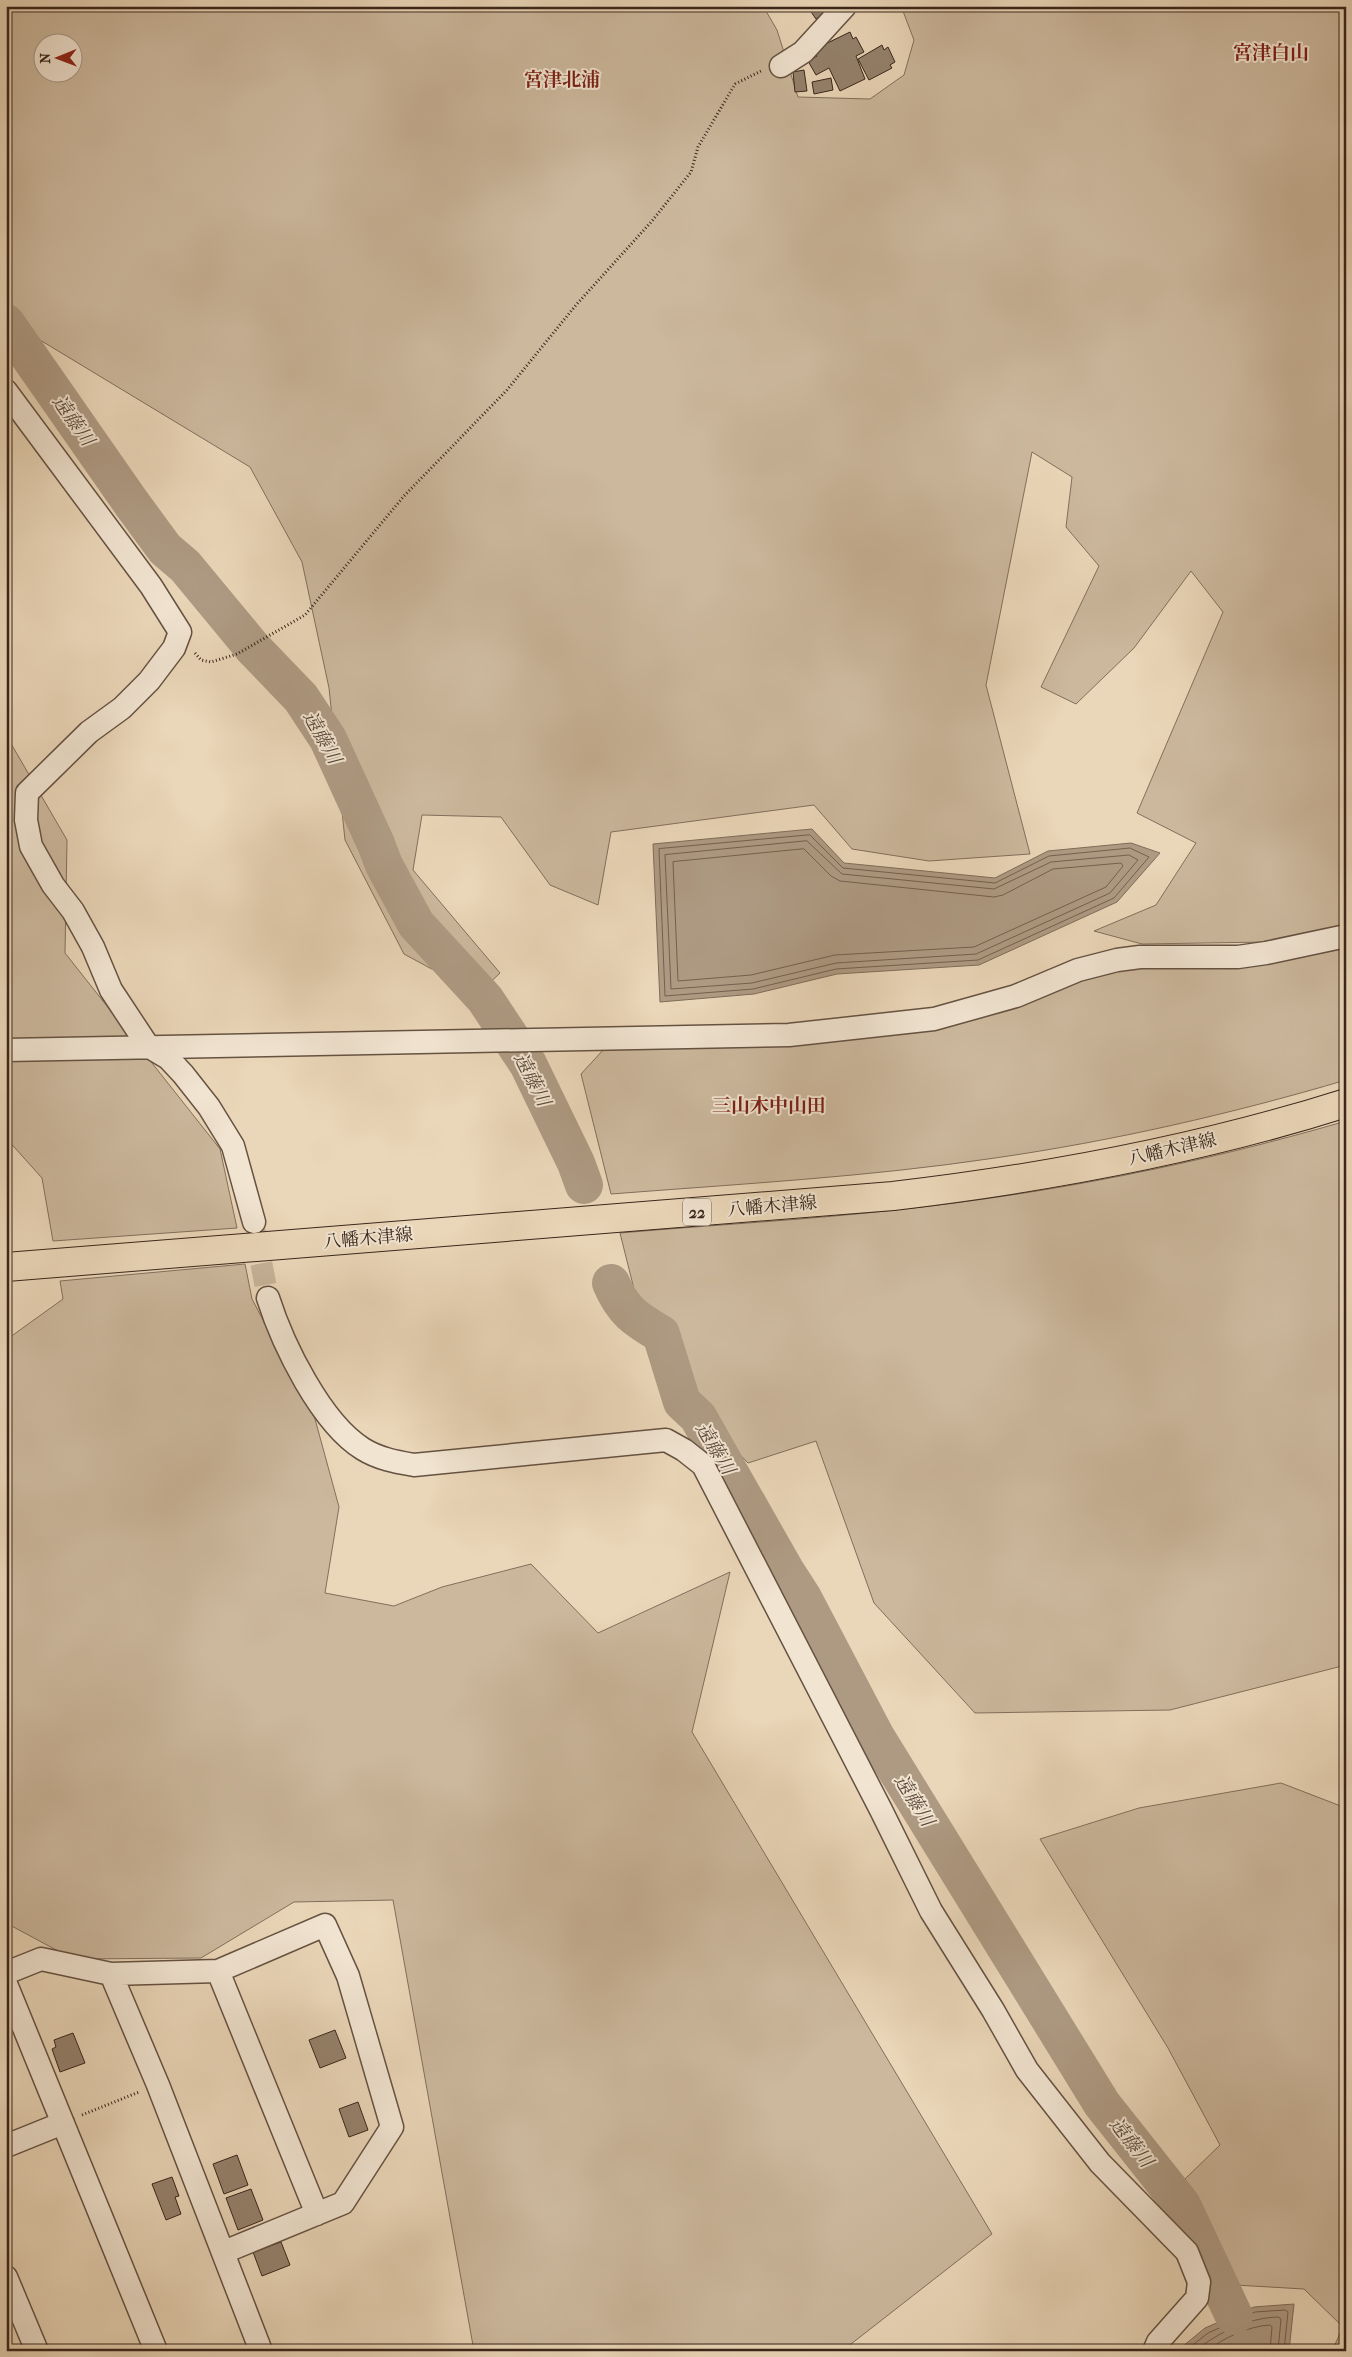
<svg xmlns="http://www.w3.org/2000/svg" width="1352" height="2357" font-family="'IM FELL French Canon','Noto Serif JP',serif">
  <style>
    .green { fill: #ccb89d; stroke: #826f5c; fill-rule: evenodd }
    .water { fill: #ae9a83; stroke: #7f6c59 }
    .lines { fill: none; stroke-linecap: round; stroke-linejoin: round }
    .shore { stroke: #74604f; stroke-width: 1 }
    .river { stroke: #ae9a83; stroke-width: 38 }
    .building { fill: #95826d; stroke: #39261b }
    .minor-tunnel { stroke: #c7b399; stroke-width: 22; stroke-dasharray: 22 11; stroke-linecap: butt }
    .minor-casing { stroke: #655242; stroke-width: 25 }
    .major-casing { stroke: #39261b; stroke-width: 30 }
    .path { stroke: #39261b; stroke-width: 3; stroke-dasharray: 1 2.5; stroke-linecap: butt }
    .minor { stroke: #f1e4d1; stroke-width: 22 }
    .major { stroke: #ead6b8; stroke-width: 28 }
    .labels { text-anchor: middle; stroke-width: 4; stroke-linejoin: round; paint-order: stroke }
    .shield { fill: #f1e4d1; stroke: #705f52; stroke-width: 1 }
    .shield-label { font-size: 16px; font-weight: bold; fill: #39261b }
    .street-label { font-size: 18px; fill: #39261b; stroke: #f1e4d1 }
    .neighbourhood-label { font-size: 19px; font-weight: bold; fill: #7a1f14; stroke: #f1e4d1 }
    .water-label { font-size: 19px; font-style: italic; fill: #5c493a; stroke: #f1e4d1 }
  </style>
  <rect width="100%" height="100%" fill="#ead6b8"/>
  <filter id="stains"><feTurbulence type="fractalNoise" baseFrequency=".004" numOctaves="4"/><feColorMatrix values="0 0 0 0 .2 0 0 0 0 .09 0 0 0 0 .02 0 0 0 .5 -.17"/></filter>
  <radialGradient id="worn" r=".72"><stop offset=".6" stop-color="#630" stop-opacity="0"/><stop offset="1" stop-color="#630" stop-opacity=".3"/></radialGradient>
  <path class="green" d="M6,6H763L777,30L798,97L870,99L904,75L914,40L901,6H1346V925L1265,942L1142,944L1094,931L1156,905L1196,843L1137,813L1223,612L1191,571L1134,648L1076,704L1041,687L1099,566L1066,527L1072,477L1032,452L986,685L1030,854L929,861L852,849L814,805L611,832L598,905L550,885L501,817L422,815L413,870L500,973L478,994L404,954L345,840L329,688L302,562L250,467L40,340L6,300ZM42,42H72V72H42Z
    M6,735L67,840L65,953L220,1149L237,1228L53,1241L42,1178L6,1138Z
    M1346,948V1080C1231,1114 1113,1141 995,1158C868,1177 739,1184 611,1194L581,1074L604,1049L936,1030L1020,1006L1081,981L1119,971L1141,968L1268,964Z
    M1346,1121V1665L1170,1710L975,1713L874,1603L816,1441L748,1463L652,1361L620,1233C712,1225 804,1220 895,1210C1047,1194 1199,1164 1346,1121Z
    M245,1264L252,1299L315,1419L339,1507L325,1593L394,1606L442,1587L531,1564L598,1633L730,1572L692,1732L992,2234L842,2351H474L393,1900L294,1902L201,1958L73,1959L6,1923V1340L63,1299L60,1281Z
    M1281,1783L1346,1808V2351H1332L1343,2327L1304,2289L1235,2285L1185,2179L1220,2145L1168,2048L1040,1839L1139,1808Z"/>
  <path class="water" d="M812,829L844,863L995,878L1048,851L1131,843L1160,853L1117,902L979,965L837,974L754,994L660,1002L653,844Z
    M1294,2304L1289,2351H1177L1205,2328L1254,2307Z"/>
  <g class="lines">
    <path class="shore" d="M810,835L843,868L995,883L1049,856L1130,848L1149,857L1114,898L978,960L836,969L753,989L665,996L659,849Z
      M807,841L842,874L994,889L1051,862L1129,855L1138,860L1110,893L976,954L836,963L752,983L671,989L665,855Z
      M804,849L831,876L840,881L994,897L1003,895L1053,869L1121,863L1123,866L1106,887L974,947L835,955L751,975L678,981L673,862Z
      M1185,2351L1208,2333L1255,2312L1285,2310L1288,2312L1284,2351
      M1195,2351C1219,2332 1248,2318 1278,2317L1281,2319L1278,2351
      M1207,2351C1223,2338 1249,2326 1270,2325L1272,2327L1270,2351"/>
    <path class="river" d="M6,323L132,504L165,549L185,566L252,647L301,698L328,739L376,844L384,865L416,924L485,999L528,1064L576,1163L584,1185
      M611,1283C623,1311 635,1319 661,1334L682,1402L698,1417L785,1570L803,1598L876,1737L1102,2104L1182,2205L1234,2316"/>
  </g>
  <path class="building" d="M807,6H833L834,7L816,19Z
    M850,32L853,39L856,37L864,52L856,56L865,79L840,91L829,68L816,75L808,61L817,56L813,50Z
    M882,45L884,50L888,47L895,62L890,65L892,68L869,80L858,59Z
    M804,70L807,91L795,92L793,72Z
    M831,78L833,90L814,94L812,82Z
    M335,2030L346,2058L320,2068L309,2040Z
    M73,2033L85,2063L60,2072L52,2049L56,2047L54,2040Z
    M358,2102L368,2130L349,2137L339,2109Z
    M237,2155L248,2185L224,2194L213,2164Z
    M172,2177L179,2196L175,2197L181,2214L166,2220L152,2184Z
    M251,2189L263,2220L238,2230L226,2198Z
    M281,2242L290,2265L262,2276L253,2252Z"/>
  <g class="lines">
    <path class="minor-tunnel" d="M255,1231L268,1298"/>
    <defs>
      <path id="minor" d="M781,66L803,52L845,6
        M6,391L151,586L180,632L174,648L149,681L122,708L89,732L27,793L26,820L31,846L53,885L73,911L93,947L111,990L148,1046L168,1058L183,1074L209,1107L233,1146L254,1222
        M6,1050L789,1035L934,1019L1016,996L1078,970L1117,960L1140,957H1238L1266,953L1346,936
        M268,1298C283,1345 321,1423 363,1449C379,1459 397,1462 414,1465L666,1440L684,1450L703,1465L881,1810L931,1911L993,2010L1027,2070L1100,2163L1187,2252L1199,2282L1197,2298L1158,2342L1154,2351
        M218,1971L317,2214
        M6,1973L41,1959L111,1974L218,1971L325,1925L348,1976L392,2127L343,2203L224,2252
        M111,1974L158,2085L261,2351
        M6,1984L156,2351
        M6,2146L63,2123
        M6,2277L37,2351"/>
      <path id="major" d="M6,1267L893,1196C1046,1178 1198,1150 1346,1103"/>
    </defs>
    <use href="#minor" class="minor-casing"/>
    <use href="#major" class="major-casing"/>
    <path class="path" d="M195,653L201,660L211,662L237,654L305,615L404,496L507,390L576,305L652,221L691,172L698,147L735,84L761,71
      M82,2115L139,2092"/>
    <use href="#minor" class="minor"/>
    <use href="#major" class="major"/>
  </g>
  <g class="labels">
    <rect class="shield" x="683" y="1198.5" width="28" height="27" rx="4"/>
    <g class="shield-label">
      <text x="697" y="1218">22</text>
    </g>
    <g class="street-label">
      <text transform="translate(1172 1149) rotate(-13)" y="6">八幡木津線</text>
      <text transform="translate(772 1206) rotate(-5)" y="6">八幡木津線</text>
      <text transform="translate(368 1238) rotate(-5)" y="6">八幡木津線</text>
    </g>
    <g class="neighbourhood-label">
      <text x="1271" y="59">宮津白山</text>
      <text x="562" y="86">宮津北浦</text>
      <text x="769" y="1112">三山木中山田</text>
    </g>
    <g class="water-label">
      <text transform="translate(74 420) rotate(55)" y="7">遠藤川</text>
      <text transform="translate(323 737) rotate(61)" y="7">遠藤川</text>
      <text transform="translate(533 1079) rotate(63)" y="7">遠藤川</text>
      <text transform="translate(716 1448) rotate(59)" y="7">遠藤川</text>
      <text transform="translate(915 1800) rotate(58)" y="7">遠藤川</text>
      <text transform="translate(1132 2142) rotate(52)" y="7">遠藤川</text>
    </g>
  </g>
  <rect width="1352" height="2357" fill="none" stroke="#ead6b8" stroke-width="25"/>
  <rect x="8" y="8" width="1337" height="2342" fill="none" stroke="#39261b" stroke-width="2.5"/>
  <rect x="12" y="12" width="1327" height="2332" fill="none" stroke="#39261b"/>
  <g transform="translate(58 58) rotate(269)"><circle r="24" fill="#f1e4d1" stroke="#a79888"/>
  <path d="M0-4L9 19L0 12L-9 19Z" fill="#8f2418"/>
  <text y="-8" font-size="14" font-weight="bold" text-anchor="middle" fill="#39261b">N</text>
  </g>
  <rect width="100%" height="100%" filter="url(#stains)"/>
  <rect width="100%" height="100%" fill="url(#worn)"/>
</svg>
